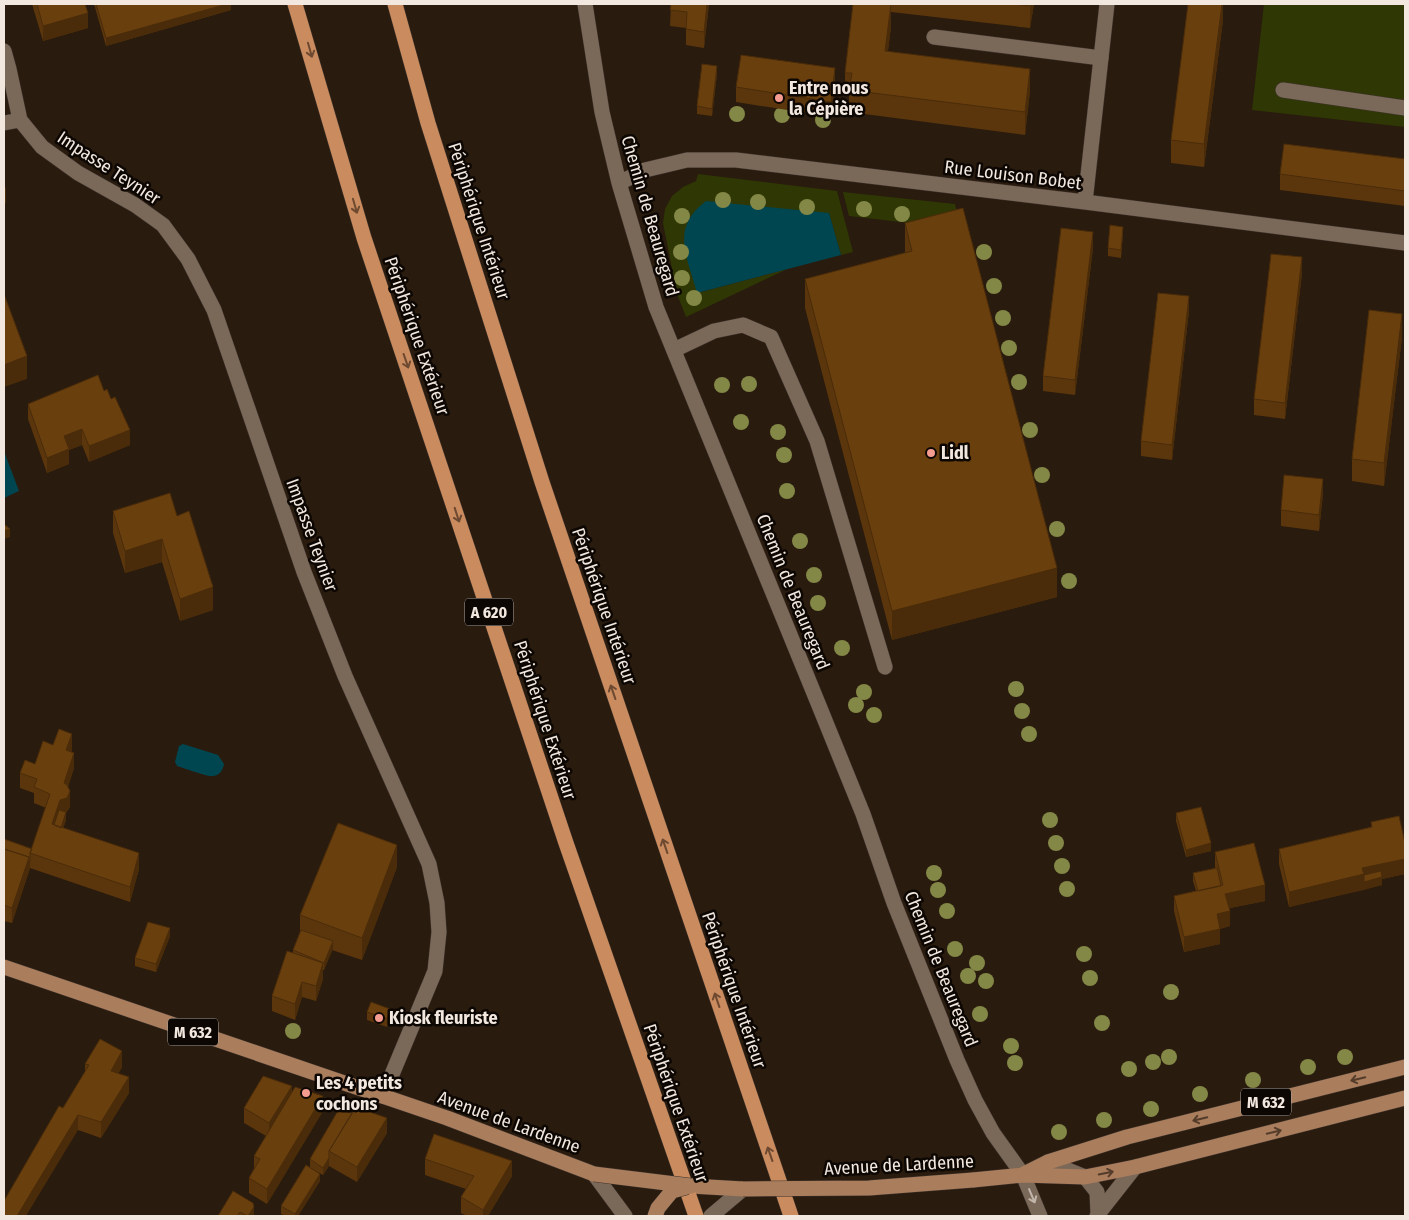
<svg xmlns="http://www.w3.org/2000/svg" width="1409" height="1220" font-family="'Fira Sans Condensed',sans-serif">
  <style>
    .green { fill: #2f3704 }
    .water { fill: #004651 }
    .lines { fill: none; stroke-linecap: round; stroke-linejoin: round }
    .lane-casing { stroke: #3e332d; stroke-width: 16 }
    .street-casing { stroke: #3e332d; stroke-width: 16 }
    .secondary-casing { stroke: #3e332d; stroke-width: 16 }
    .primary-casing { stroke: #3e332d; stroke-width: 16 }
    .highway-casing { stroke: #3e332d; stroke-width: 16 }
    .lane { stroke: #7a6859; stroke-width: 15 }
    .street { stroke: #7a6859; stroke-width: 15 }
    .secondary { stroke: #7a6859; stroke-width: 15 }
    .primary { stroke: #aa7d5c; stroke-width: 15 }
    .highway { stroke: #ca8b5e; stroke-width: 15 }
    .primary-bridge-casing { stroke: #3e332d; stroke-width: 16; stroke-linecap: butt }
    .primary-bridge { stroke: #aa7d5c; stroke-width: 15 }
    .tree { fill: #838847 }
    .wall { fill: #5b360c }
    .shaded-wall { fill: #4a2c0a }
    .building { fill: #6a3f0e; stroke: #4a2c0a }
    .oneway { stroke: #6c4930 }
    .oneway2 { stroke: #543c2b }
    .oneway3 { stroke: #c2b5aa }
    .poi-dot { fill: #f59c91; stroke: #0d0703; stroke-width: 2 }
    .labels { text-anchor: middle; stroke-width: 5; stroke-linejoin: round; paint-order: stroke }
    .shield { fill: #0d0703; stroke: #ada49e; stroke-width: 1 }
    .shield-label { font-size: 16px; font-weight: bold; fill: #f2e8e0 }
    .poi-label { font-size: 18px; font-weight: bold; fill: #f2e8e0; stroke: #0d0703; text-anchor: start }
    .street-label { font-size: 18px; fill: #f2e8e0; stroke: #0d0703 }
  </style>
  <rect width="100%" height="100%" fill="#291b0e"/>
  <path class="green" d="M1264,4H1405V127L1252,110Z
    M698,174L837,191L853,252L841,255L829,213L697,293L787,269L686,317L677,294L663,223L665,209L672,196L683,187L696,181Z
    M843,192L955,204L961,229L849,216Z"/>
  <path class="water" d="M706,201L829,213L841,255L697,293C687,256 670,228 706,201Z
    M4,451L19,491L4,498Z
    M183,744L218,755L224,764C223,770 219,777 211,776C205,776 184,768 177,766L175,762L179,746Z"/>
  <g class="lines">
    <defs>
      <path id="lane" d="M934,37L1101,58
        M1283,90L1405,108
        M674,350L714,331L743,325L771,337L817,441L885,667"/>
      <path id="street" d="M585,4L602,112L619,183L656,307L820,708L863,814L894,903L957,1060L975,1100L993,1133L1023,1175L1040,1216
        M4,51L9,69L20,120L42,147L78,173L135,205L163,225L188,259L214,310L304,572L345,676L429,864L437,903L439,932L435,971L383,1096
        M4,123L20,120
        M619,183L645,170L687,160H736L1085,202L1405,243
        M1085,202L1107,4
        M1048,1162L1085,1177L1097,1192L1098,1214
        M1097,1216L1098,1214L1135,1167"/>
      <path id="secondary" d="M594,1174L625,1216
        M711,1216L743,1189"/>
      <path id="primary" d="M4,967L447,1118L594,1174
        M1024,1174L1048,1162L1127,1137L1405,1067
        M973,1180L1023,1175L1085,1177L1135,1167L1405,1098
        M691,1186L743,1189"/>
      <path id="highway" d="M295,4L364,238L566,843L696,1216
        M395,4L428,123L542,482L791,1216"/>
    </defs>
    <use href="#lane" class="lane-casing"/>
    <use href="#street" class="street-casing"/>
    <use href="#secondary" class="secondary-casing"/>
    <use href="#primary" class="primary-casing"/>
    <use href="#highway" class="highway-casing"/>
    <use href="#lane" class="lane"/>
    <use href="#street" class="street"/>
    <use href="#secondary" class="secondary"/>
    <use href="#primary" class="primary"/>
    <use href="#highway" class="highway"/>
    <defs>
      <path id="primary-bridge" d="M594,1174L691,1186
        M743,1189L869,1188L973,1180
        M655,1216L658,1208L672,1191L687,1187"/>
    </defs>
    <use href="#primary-bridge" class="primary-bridge-casing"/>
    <use href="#primary-bridge" class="primary-bridge"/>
  </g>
  <g class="tree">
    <circle cx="737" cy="114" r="8"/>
    <circle cx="782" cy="115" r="8"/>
    <circle cx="823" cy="120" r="8"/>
    <circle cx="723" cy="200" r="8"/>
    <circle cx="758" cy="202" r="8"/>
    <circle cx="807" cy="207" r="8"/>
    <circle cx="864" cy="209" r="8"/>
    <circle cx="902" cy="214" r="8"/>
    <circle cx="682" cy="216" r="8"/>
    <circle cx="681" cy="252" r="8"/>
    <circle cx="984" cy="252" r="8"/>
    <circle cx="682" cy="278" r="8"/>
    <circle cx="994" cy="286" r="8"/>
    <circle cx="694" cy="298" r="8"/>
    <circle cx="1003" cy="318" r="8"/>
    <circle cx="1009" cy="348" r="8"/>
    <circle cx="1019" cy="382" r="8"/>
    <circle cx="749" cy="384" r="8"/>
    <circle cx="722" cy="385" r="8"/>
    <circle cx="741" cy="422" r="8"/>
    <circle cx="1030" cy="430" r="8"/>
    <circle cx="778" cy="432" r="8"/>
    <circle cx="784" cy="455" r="8"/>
    <circle cx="1042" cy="475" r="8"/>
    <circle cx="787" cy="491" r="8"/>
    <circle cx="1057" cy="529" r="8"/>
    <circle cx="800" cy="541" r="8"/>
    <circle cx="814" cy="575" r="8"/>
    <circle cx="1069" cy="581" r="8"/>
    <circle cx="818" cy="603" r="8"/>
    <circle cx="842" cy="648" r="8"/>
    <circle cx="1016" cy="689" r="8"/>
    <circle cx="864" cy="692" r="8"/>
    <circle cx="856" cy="705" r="8"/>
    <circle cx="1022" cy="711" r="8"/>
    <circle cx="874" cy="715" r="8"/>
    <circle cx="1029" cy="734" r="8"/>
    <circle cx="1050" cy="820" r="8"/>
    <circle cx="1056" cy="843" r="8"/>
    <circle cx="1062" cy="866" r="8"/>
    <circle cx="934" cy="873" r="8"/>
    <circle cx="1067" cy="889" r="8"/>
    <circle cx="938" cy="890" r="8"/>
    <circle cx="947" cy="911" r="8"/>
    <circle cx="955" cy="949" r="8"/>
    <circle cx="1084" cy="954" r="8"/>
    <circle cx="977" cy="963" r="8"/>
    <circle cx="968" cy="976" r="8"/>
    <circle cx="1090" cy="978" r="8"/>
    <circle cx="986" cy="981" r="8"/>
    <circle cx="1171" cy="992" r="8"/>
    <circle cx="980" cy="1014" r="8"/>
    <circle cx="1102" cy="1023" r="8"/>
    <circle cx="293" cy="1031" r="8"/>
    <circle cx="1011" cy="1046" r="8"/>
    <circle cx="1169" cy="1057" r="8"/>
    <circle cx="1345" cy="1057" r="8"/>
    <circle cx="1153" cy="1062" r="8"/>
    <circle cx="1015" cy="1063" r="8"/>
    <circle cx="1308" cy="1067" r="8"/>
    <circle cx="1129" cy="1069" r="8"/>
    <circle cx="1253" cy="1080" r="8"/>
    <circle cx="1200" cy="1094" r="8"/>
    <circle cx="1151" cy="1109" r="8"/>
    <circle cx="1104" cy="1120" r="8"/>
    <circle cx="1059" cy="1132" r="8"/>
  </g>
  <path class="wall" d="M32,4H85L88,28L43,41Z
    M94,4H231V10L106,46Z
    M671,4H709L704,48L686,45V28L670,26Z
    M853,4H1034L1030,28L891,12V27L888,51L1030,91L1025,135L849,112V96H845V73Z
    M1223,4V20L1204,167L1171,163V140Z
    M717,74L712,116L697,114V106Z
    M835,83L831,117L736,102V87Z
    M1405,159V206L1280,190V174Z
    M905,223L1057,597L892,640L805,308V279L905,253Z
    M1123,234L1121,258L1108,256V248Z
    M1093,248L1075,395L1043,391V376Z
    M1302,273L1285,419L1254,415V399Z
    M1189,311L1172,460L1141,456V441Z
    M1402,337L1384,486L1352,481V459Z
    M104,391L130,445L89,462L82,445L69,450V464L47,473L28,419V404Z
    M1323,494L1319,531L1281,526V510Z
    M113,511L177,516L213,610L180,621L162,562L125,573L113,533Z
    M53,745L72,750L71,752L74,768L68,787L70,807L66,813V820L63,828L139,869L130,902L30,868L12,923L4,921V839L32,849L46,808L34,803V793L20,788V773L35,764Z
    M1176,813L1211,851L1186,857L1176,821Z
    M1371,822L1405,843V874L1382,879V885L1289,907L1279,864V849L1371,827Z
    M1215,852L1265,901L1230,908V926L1220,929V944L1184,952L1174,911V896L1196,891L1193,881V873L1215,868Z
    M397,867L362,960L332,950L324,970H323V979L316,1001L302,997L295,1020L272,1011V996L293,953V950L300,933V915Z
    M170,936L156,972L135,966V958Z
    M367,1012L390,1016L387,1027L367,1020Z
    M85,1064L122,1067L118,1074L129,1093L101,1138L78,1130L63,1108L85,1072Z
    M292,1092L323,1111L267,1204L249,1193V1178L254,1168V1156L266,1136L244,1123V1108Z
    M339,1109L387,1133L357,1182L329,1166L323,1175L312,1169L320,1181L298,1216H286L281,1214V1206L310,1167V1159Z
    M425,1159L512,1176L488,1216H467L461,1213V1197L466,1189L425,1175Z
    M233,1191L254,1215L253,1216H218Z"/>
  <path class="shaded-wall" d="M227,4H231V10L106,46V38Z
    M707,4H709L704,48V32Z
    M891,4V27L885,73V51Z
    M1031,4H1034L1030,28V6Z
    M1222,4H1223V20L1204,167V144Z
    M88,13V28L43,41V26Z
    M717,66V74L712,116V109Z
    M835,68V83L831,117V102Z
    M1030,69V91L1025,135V112Z
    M6,187V203L4,204V189Z
    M1093,232V248L1075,395V380Z
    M1302,257V273L1285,419V403Z
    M1189,296V311L1172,460V445Z
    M1402,314V337L1384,486V463Z
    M27,356V379L4,387V365Z
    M82,429V445L69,450V464L47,473V458L64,436Z
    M130,430V445L89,462V446Z
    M1323,479V494L1319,531V515Z
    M10,529V537L4,539V531Z
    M162,539V562L125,573V551Z
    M1057,568V597L892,640V611Z
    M213,587V610L180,621V599Z
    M72,734V750L66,765V750Z
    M74,753V768L64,799V783Z
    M70,791V807L66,813V820L59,842L54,833L52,824L60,800Z
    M1211,843V851L1186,857V850Z
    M397,845V867L362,960V938Z
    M139,853V869L130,902V887Z
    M29,857L30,861V868L12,923V908Z
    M1405,859V874L1382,879V885L1364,890V882V890L1289,907V892L1362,868Z
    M1265,885V901L1225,909V894Z
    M1230,911V926L1217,929V914Z
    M170,928V936L156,972V964Z
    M1220,929V944L1184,952V937Z
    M333,941V949L324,970V963Z
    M323,963V979L316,1001V986Z
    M302,982V997L295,1020V1004Z
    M390,1009V1016L387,1027V1019Z
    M122,1051V1067L111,1086V1071Z
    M129,1077V1093L101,1138V1122Z
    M292,1086V1102L269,1139V1123Z
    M323,1096V1111L267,1204V1189Z
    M78,1115V1130L26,1216H17Z
    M387,1118V1133L357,1182V1167Z
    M329,1158V1166L323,1175V1168Z
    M512,1161V1176L488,1216H483V1210Z
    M320,1174V1181L298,1216H295V1214Z
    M254,1207V1215L253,1216H248Z"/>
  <path class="building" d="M37,4H85L88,13L43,26Z
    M96,4H227L106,38Z
    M671,4H707L704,32L686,29L687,12L670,10Z
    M853,4H891L885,51L1030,69L1025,112L849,90L852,73H845Z
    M1013,4H1031L1030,6Z
    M1188,4H1222L1204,144L1171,140Z
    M741,55L835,68L831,102L736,87Z
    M702,64L717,66L712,109L697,106Z
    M1284,144L1405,159V191L1280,174Z
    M963,208L1057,568L892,611L805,279L912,251L905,223Z
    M1110,225L1123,227L1121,250L1108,248Z
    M1061,228L1093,232L1075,380L1043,376Z
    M1271,254L1302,257L1285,403L1254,399Z
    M1158,293L1189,296L1172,445L1141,441Z
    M4,294L27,356L4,365Z
    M1369,310L1402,314L1384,463L1352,459Z
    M98,375L104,391L107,389L111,399L115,397L130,430L89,446L82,429L64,436L69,449L47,458L28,404Z
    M1284,475L1323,479L1319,515L1281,510Z
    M170,493L177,516L189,511L213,587L180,599L162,539L125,551L113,511Z
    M4,524L10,529L4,531Z
    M59,729L72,734L66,750L74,753L64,783L67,785L70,791L67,798L60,800L52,824L139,853L130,887L30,853L50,794L34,787L37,779L20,773L25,760L35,764L43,741L53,745Z
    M1201,807L1211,843L1186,850L1176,813Z
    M59,810L66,812L61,828L54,825Z
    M1399,816L1405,843V859L1362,868L1364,874L1289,892L1279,849L1372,827L1371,822Z
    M338,823L397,845L362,938L300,915Z
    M4,839L32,849L30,853V861L29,865V857L4,849Z
    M1254,843L1265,885L1225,894L1230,911L1217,914L1220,929L1184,937L1174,896L1223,885L1215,852Z
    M4,849L29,857L12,908L4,905Z
    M1217,868L1221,886L1198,891L1193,873Z
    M1381,871L1382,877L1364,882V875Z
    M148,922L170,928L156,964L135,958Z
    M301,930L333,941L324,963L293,950Z
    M287,951L323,963L316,986L302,982L295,1004L272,996Z
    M371,1002L390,1009L387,1019L367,1012Z
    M100,1039L122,1051L111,1071L129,1077L101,1122L78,1115L17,1216H4V1201L59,1106L63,1108L89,1065L85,1064Z
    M263,1076L292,1086L269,1123L244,1108Z
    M295,1087L323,1096L267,1189L249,1178L260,1159L254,1156Z
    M356,1107L387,1118L357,1167L329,1151Z
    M339,1109L352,1113L329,1151V1158L323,1168L310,1159Z
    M434,1134L512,1161L483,1210L461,1197L474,1176L425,1159Z
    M306,1165L320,1174L295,1214L281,1206Z
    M233,1191L253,1203L254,1207L248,1216L240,1212L237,1216H218Z"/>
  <defs><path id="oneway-shaft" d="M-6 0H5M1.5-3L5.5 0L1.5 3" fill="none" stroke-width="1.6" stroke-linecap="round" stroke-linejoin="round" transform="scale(1.25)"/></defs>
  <g class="oneway">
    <use href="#oneway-shaft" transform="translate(310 50) rotate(74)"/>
    <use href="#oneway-shaft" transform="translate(355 206) rotate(74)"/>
    <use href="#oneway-shaft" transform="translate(406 361) rotate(71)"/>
    <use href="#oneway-shaft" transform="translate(457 515) rotate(72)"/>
    <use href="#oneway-shaft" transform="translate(613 692) rotate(-109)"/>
    <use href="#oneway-shaft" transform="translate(665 846) rotate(-109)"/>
    <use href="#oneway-shaft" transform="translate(717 1000) rotate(-109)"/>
    <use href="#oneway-shaft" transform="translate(770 1154) rotate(-109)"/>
  </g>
  <g class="oneway2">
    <use href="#oneway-shaft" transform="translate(1358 1079) rotate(166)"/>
    <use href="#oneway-shaft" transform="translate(1200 1119) rotate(166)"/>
    <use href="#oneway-shaft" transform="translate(1274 1132) rotate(-14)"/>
    <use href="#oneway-shaft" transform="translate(1106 1173) rotate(-11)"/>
  </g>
  <use class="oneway3" href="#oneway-shaft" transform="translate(1032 1196) rotate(67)"/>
  <g class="poi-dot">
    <circle cx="779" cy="98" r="5"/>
    <circle cx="931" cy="453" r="5"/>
    <circle cx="379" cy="1018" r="5"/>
    <circle cx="306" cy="1093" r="5"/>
  </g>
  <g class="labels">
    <g class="shield">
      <rect x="465" y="598.5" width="48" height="27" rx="4"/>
      <rect x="168" y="1018.5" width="50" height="27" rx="4"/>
      <rect x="1241" y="1088.5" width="50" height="27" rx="4"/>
    </g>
    <g class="shield-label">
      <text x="489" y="618">A 620</text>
      <text x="193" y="1038">M 632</text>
      <text x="1266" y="1108">M 632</text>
    </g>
    <g class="poi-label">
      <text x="789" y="94">Entre nous<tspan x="789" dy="21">la Cépière</tspan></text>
      <text x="941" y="459">Lidl</text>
      <text x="389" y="1024">Kiosk fleuriste</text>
      <text x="316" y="1089">Les 4 petits<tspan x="316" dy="21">cochons</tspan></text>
    </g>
    <g class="street-label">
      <text transform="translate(109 168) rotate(33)" y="6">Impasse Teynier</text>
      <text transform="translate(1013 175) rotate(7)" y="6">Rue Louison Bobet</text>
      <text transform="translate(650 216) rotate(74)" y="6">Chemin de Beauregard</text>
      <text transform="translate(479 221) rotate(72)" y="6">Périphérique Intérieur</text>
      <text transform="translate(417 336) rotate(71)" y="6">Périphérique Extérieur</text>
      <text transform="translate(312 535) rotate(70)" y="6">Impasse Teynier</text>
      <text transform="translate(793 592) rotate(68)" y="6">Chemin de Beauregard</text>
      <text transform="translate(604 606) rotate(71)" y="6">Périphérique Intérieur</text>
      <text transform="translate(545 720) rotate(72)" y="6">Périphérique Extérieur</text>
      <text transform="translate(941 969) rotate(68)" y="6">Chemin de Beauregard</text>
      <text transform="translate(734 990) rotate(71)" y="6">Périphérique Intérieur</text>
      <text transform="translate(676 1103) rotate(71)" y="6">Périphérique Extérieur</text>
      <text transform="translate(509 1122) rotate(20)" y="6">Avenue de Lardenne</text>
      <text transform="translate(899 1165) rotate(-3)" y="6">Avenue de Lardenne</text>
    </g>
  </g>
  <rect width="1409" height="1220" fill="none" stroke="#f2e8e0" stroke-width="10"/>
</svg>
